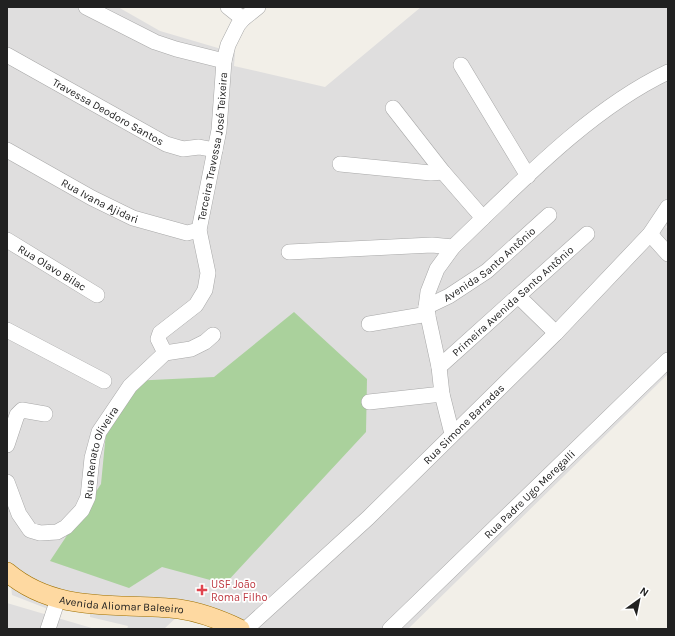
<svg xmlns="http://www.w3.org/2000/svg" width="675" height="636" font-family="Karla,sans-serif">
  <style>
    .residential { fill: #dfdede }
    .forest { fill: #aad19c }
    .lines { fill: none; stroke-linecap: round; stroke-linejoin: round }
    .minor-casing { stroke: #a8a8a8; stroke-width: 16 }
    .major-casing { stroke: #9f7000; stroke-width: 20 }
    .minor { stroke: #fff; stroke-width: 15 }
    .major { stroke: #fed9a1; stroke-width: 19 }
    .health-dot { fill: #e0444e; stroke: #fff; stroke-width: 1.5 }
    .labels { text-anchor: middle; stroke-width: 3.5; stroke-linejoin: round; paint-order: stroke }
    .street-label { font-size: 11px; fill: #212121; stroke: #fff }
    .health-label { font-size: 11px; fill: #be3a42; stroke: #fff; text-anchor: start }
  </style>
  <rect width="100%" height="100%" fill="#f2efe8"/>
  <path class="residential" d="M7,7H118L160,31L235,53L234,66L325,87L421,7H668V224L666,227L668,229V374L408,629H224L181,613L164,629H127L128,626L90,617V611L57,601L48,609L12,595L7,549Z
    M7,603L95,629H7Z"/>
  <path class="forest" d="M294,312L367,379L366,432L225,584L162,567L129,588L50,561L101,484L108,412L131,381L214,377Z"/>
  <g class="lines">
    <defs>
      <g id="minor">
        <path d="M86,7L155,42L176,49L224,61"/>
        <path d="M228,7L243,19"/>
        <path id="s1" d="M7,55L166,144L183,149L199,147L215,150"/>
        <path d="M461,65L528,176"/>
        <path d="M393,108L443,172L483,218"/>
        <path id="s2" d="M7,150L92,198L133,218L187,233L199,230"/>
        <path d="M340,164L431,173L443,172"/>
        <path d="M650,234L668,254"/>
        <path id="s3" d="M7,240L97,295"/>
        <path d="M289,252L432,245L453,247"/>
        <path d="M518,296L556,333"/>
        <path id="s4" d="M426,307L449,296L487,271L549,215"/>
        <path d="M369,324L428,314"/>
        <path d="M7,330L104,381"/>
        <path id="s5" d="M165,353L158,339L160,333L196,305L205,290L208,273L199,230L219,130L224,61L228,45L238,25L243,19L258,7"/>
        <path id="s6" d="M439,367L587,234"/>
        <path d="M369,402L442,394"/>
        <path d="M452,434L442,394L439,367L426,307L428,292L437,269L453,247C517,186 588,110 668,72"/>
        <path d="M7,445L17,415L22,410L45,414"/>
        <path id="s7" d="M7,482L19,514L30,530L40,533L57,532L66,527L82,510L88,497L92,458L99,432L130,386L165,353L191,349L205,342L213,335"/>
        <path d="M48,629L58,599"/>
        <path id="s8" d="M246,629L368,518L556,333L650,234L668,207"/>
        <path id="s9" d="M390,629L668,360"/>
      </g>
      <g id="major">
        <path id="s10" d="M7,572C58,615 119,602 179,609C201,612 221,620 240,629"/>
      </g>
    </defs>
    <use href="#minor" class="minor-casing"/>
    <use href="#major" class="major-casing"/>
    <use href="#minor" class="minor"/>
    <use href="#major" class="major"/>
  </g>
  <path class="health-dot" d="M200 584h4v4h4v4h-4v4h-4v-4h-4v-4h4z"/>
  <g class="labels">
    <g class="street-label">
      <text dy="4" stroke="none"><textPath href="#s1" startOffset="116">Travessa Deodoro Santos</textPath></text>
      <text dy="4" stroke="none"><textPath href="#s5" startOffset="231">Terceira Travessa José Teixeira</textPath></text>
      <text dy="4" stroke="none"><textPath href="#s2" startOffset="106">Rua Ivana Ajidari</textPath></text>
      <text dy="4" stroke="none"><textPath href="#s4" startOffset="77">Avenida Santo Antônio</textPath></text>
      <text dy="4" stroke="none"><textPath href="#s3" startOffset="53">Rua Olavo Bilac</textPath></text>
      <text dy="4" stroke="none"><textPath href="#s6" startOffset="99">Primeira Avenida Santo Antônio</textPath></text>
      <text dy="4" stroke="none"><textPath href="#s8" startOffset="299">Rua Simone Barradas</textPath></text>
      <text dy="4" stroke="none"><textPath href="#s7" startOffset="176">Rua Renato Oliveira</textPath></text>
      <text dy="4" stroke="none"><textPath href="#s9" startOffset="194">Rua Padre Ugo Meregalli</textPath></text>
      <text dy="4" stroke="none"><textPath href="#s10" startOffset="122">Avenida Aliomar Baleeiro</textPath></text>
    </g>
    <g class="health-label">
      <text x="211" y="588">USF João<tspan x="211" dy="13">Roma Filho</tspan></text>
    </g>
  </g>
  <rect width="675" height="636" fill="none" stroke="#212121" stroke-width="16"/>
  <g transform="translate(639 600) rotate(33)" stroke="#ffffff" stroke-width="3" paint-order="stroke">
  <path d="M0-3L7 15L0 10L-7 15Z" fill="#212121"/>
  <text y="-6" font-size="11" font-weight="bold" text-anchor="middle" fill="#212121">N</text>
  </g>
</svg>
